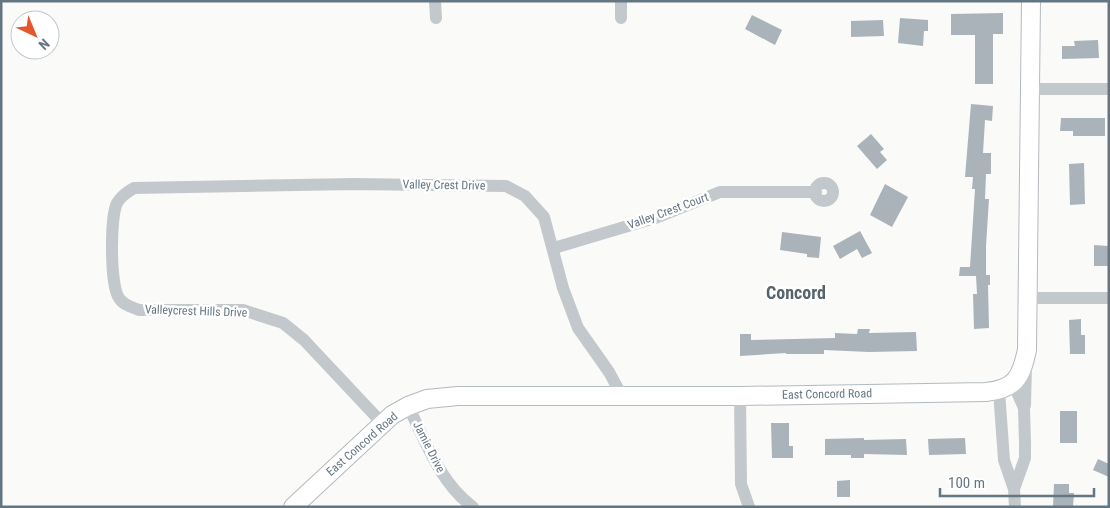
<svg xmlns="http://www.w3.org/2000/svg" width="1110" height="508" font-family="'Roboto Condensed',sans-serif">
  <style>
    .building { fill: #aab3b9 }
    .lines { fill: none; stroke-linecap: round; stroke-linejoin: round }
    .secondary-casing { stroke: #b3babf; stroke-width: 20 }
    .street { stroke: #c3c8cc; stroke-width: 12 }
    .secondary { stroke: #fff; stroke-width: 18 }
    .labels { text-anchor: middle; stroke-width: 5; stroke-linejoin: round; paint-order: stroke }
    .street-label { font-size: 12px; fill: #657683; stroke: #fff }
    .district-label { font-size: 18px; font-weight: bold; fill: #57646e; stroke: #fff }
  </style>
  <rect width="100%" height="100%" fill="#fafaf8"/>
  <path class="building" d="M1003,13V34H993V84H975V35H951V14Z
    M752,15L782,30L775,45L745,29Z
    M900,18L928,20V31H924L923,46L898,43Z
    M883,20L884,36L851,37V21Z
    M1098,40L1099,58L1062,59V46H1075L1074,41Z
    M971,104L993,106L992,121L985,120L983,153H991V174H986L985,199H989L986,246V275H990V285H988L989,328L974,329L973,294H977L976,276H959L960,267H970L975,189H972L973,177H965Z
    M1061,118H1105V136H1073V131H1060Z
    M871,134L884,149L880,152L887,160L877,169L857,146Z
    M1084,163L1085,204L1070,205L1069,164Z
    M885,184L908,197L892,227L870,215Z
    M860,231L872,253L862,258L857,249L840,259L833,246Z
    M782,232L821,237L819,258L807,257V254L780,250Z
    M1094,245L1109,246V266H1094Z
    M1081,319V335H1085V354H1070L1069,320Z
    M858,329H870L869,333L916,332L917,351L869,352L824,350V354H786V353L740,356V334H751V340L835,338V333L857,334Z
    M1060,411H1077V443H1060Z
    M771,423H789V446H793V458H772Z
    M864,438V440L906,439L907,455L864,454V458H851V455H825V439Z
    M965,438L966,454L929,455L928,439Z
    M1098,459L1109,464V477L1093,470Z
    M850,480V497H837V481Z
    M1054,484H1069V493H1074L1073,507H1053Z"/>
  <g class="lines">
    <defs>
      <path id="secondary" d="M293,507L392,415L408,406L427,399L458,396H740L986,392C1016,389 1021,377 1027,350L1031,1"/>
    </defs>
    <use href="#secondary" class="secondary-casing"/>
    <path class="street" d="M435,1L436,18
      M621,18V1
      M1030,89H1109
      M815 192a9 9 0 1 1 18 0a9 9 0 1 1-18 0Z
      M554,248L658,217L720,192H816
      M1028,298H1109
      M1013,383L1024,408L1025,444V458L1014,489
      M999,391L1004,460L1014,489L1015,507
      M740,396L741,484L749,507
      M1025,405L1026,365
      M408,406C426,442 440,483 473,507
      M382,423L304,340L283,323L243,310H139C132,307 123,305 119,298C110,286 110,217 117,203C121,196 127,192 134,188L353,184L506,186L525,196L544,217L563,288L578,328L609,372L622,396"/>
    <use href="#secondary" class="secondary"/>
  </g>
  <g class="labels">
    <g class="street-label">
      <text transform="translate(444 185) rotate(1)" y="4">Valley Crest Drive</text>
      <text transform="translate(668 211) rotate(-20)" y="4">Valley Crest Court</text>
      <text transform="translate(196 311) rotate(2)" y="4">Valleycrest Hills Drive</text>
      <text transform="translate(827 394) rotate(-1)" y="4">East Concord Road</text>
      <text transform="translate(362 444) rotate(-41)" y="4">East Concord Road</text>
      <text transform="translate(429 447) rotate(63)" y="4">Jamie Drive</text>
    </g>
    <g class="district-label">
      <text x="796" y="299">Concord</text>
    </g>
  </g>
  <rect width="1110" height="508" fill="none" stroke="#657683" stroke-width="5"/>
  <g transform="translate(35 35) rotate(136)"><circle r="24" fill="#ffffff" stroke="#c1c8cd"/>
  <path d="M0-4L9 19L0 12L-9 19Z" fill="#e4572e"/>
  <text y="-8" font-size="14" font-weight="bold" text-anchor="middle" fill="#657683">N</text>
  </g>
  <path d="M940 488v8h154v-8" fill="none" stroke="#657683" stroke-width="2.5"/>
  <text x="948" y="488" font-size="15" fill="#657683" stroke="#ffffff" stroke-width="4" paint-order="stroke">100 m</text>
</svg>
